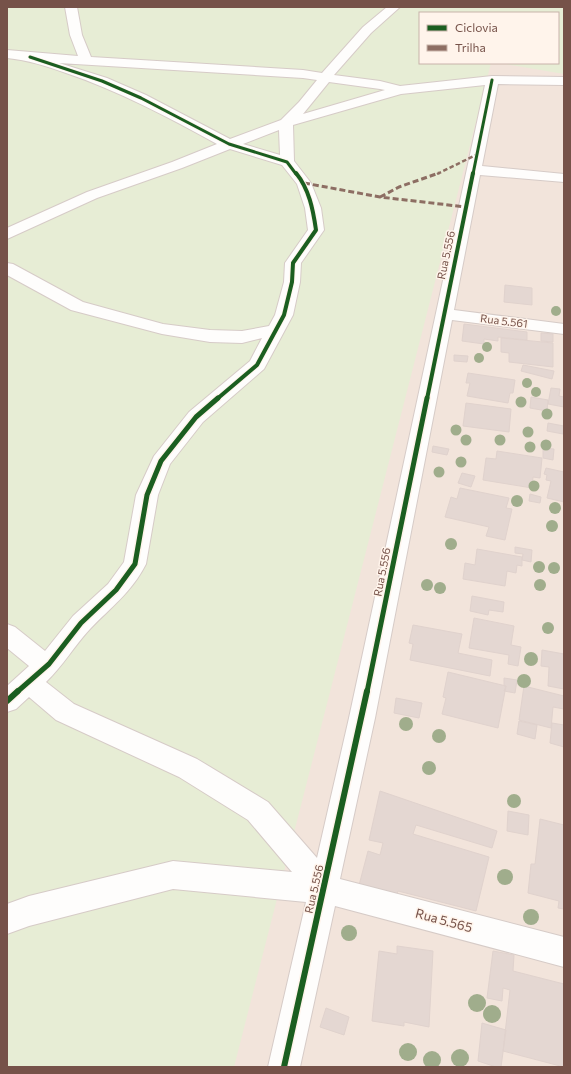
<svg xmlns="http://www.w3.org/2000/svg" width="571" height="1074" font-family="Commissioner,sans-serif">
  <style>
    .residential { fill: #f2e4db; fill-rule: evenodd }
    .green { fill: #e7edd5 }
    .building { fill: #e4d7d2; stroke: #e0d2cd }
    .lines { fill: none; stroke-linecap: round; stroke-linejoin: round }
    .minor-casing { stroke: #d6cbc7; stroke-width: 2 }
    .minor { fill: #fefdfc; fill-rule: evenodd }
    .quiet-far1 { stroke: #8d6e63; stroke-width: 2.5; stroke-dasharray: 4.5 2.5; stroke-linecap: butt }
    .quiet { stroke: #8d6e63; stroke-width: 3; stroke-dasharray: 6 3; stroke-linecap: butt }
    .cycleway-far3-casing { stroke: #fff4eb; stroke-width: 4.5 }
    .cycleway-far2-casing { stroke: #fff4eb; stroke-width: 6 }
    .cycleway-far1-casing { stroke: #fff4eb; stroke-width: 8 }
    .cycleway-casing { stroke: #fff4eb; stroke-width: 9 }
    .cycleway-far3 { stroke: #1b5e20; stroke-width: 3 }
    .cycleway-far2 { stroke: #1b5e20; stroke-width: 4 }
    .cycleway-far1 { stroke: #1b5e20; stroke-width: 5 }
    .cycleway { stroke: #1b5e20; stroke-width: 6 }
    .tree { fill: #a0ad8c }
    .labels { text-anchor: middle; stroke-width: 3; stroke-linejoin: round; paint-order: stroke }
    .street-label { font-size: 11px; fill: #765249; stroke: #fff4eb }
    .near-street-label { font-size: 13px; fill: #765249; stroke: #fff4eb }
  </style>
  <rect width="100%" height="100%" fill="#f7f0eb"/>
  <path class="residential" d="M7,7H564V1067H7ZM420,13H558V63H420Z"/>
  <path class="green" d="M7,7H564V74L499,63H558V13H420V63H491L234,1067H7Z"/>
  <path class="building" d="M505,285L532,288V305L504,302Z
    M464,324L527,332V340L498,337V341L484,339V344L462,341Z
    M541,333L553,334V342L541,341Z
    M501,338L553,343V367L509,362V353L501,352Z
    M454,355L468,356L467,362L454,361Z
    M523,365L554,371L552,379L521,371Z
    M468,373L515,380L513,393H510L508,403L467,396L470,383H466Z
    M551,388L560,389L559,396L564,397V407L548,404Z
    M531,397L548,400L547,411L530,408Z
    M466,403L511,409L509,432L463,426Z
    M548,423L564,426L563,434L547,431Z
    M433,446L449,449L447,455L432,452Z
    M543,448L554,449L553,460L543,458Z
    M497,451L542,458L540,478L533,477L532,488L483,480L486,458L496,459Z
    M546,468L564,472V502L547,498L551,481L546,480L547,475L544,474Z
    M462,473L475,476L471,487L458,483Z
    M460,488L509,498L506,508L512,509L505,540L486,536L489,527L445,517L451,497L457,499Z
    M530,494L541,497L540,503L529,501Z
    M515,547L532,550L531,562L522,560L523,554L515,553Z
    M477,549L522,557V566L517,565L516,573L507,571L505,586L463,579L465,563L475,565Z
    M472,596L504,602L503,612L489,610L488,615L470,611Z
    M474,618L514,626L511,645L521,647L518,666L508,664L509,655L469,648Z
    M413,625L462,634L458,653L492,660L490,676L410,660L413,644L409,643Z
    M542,650L564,654V689L548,686L549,667L541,666Z
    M448,672L506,686L498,728L442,714L446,698L443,697Z
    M504,678L517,680L515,693L504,691L506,686H504Z
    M524,686L564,696V709L553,707L551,728L519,720Z
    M396,698L422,703L419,718L394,713Z
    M519,721L537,725L535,739L517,734Z
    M552,723L564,725V747L550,743Z
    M380,791L497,831L492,848L416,825L413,834L489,857L476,911L398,891L395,900L357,893L368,851L380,855L383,843L369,840Z
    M508,811L529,815L528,835L507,831Z
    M540,819L564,825V909L558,908L559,901L528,893L531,864H535Z
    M397,946L433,951L429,1027L404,1022V1026L372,1021L379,951L397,954Z
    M493,951L514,955L513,971L564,984V1067L503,1051L510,990L503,988L502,1001L487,998Z
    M326,1008L349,1017L344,1035L320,1027Z
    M482,1023L506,1030L501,1067H496L478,1061Z"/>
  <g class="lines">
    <defs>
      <path id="minor" d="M65,7H77L82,35L91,57L303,70L322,73L363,27L387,7H400L371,33L334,75L380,81L400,86L492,76L564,77V85L498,84L482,166L564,174V182L480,175L454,310L564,324V334L452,320L375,718L340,879L564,937V967L335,906L300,1067H268L306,902L173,889L29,926L7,934V904L29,896L173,861L292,872L248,820L179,777L56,720L29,697L16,709L7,712V686L29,666L7,648V624L15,627L45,651L73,616L108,584L124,562L136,495L154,456L189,412L250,361L262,338L242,343L210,342L162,334L71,310L7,275V263L13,264L83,302L163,324L210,330L242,331L269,326L275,315L284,282L285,263L308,230L305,208L297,184L282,165L230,149L182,168L97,198L7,239V228L87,192L172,162L217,144C168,117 119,91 66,73C46,66 28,60 7,58V50L78,56L70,35ZM59,63L303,78L317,80L299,102L281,120L230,139L146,95L107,78ZM329,82L380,89L385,90L303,114ZM485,85L349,718L317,858L268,802L197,759L74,704L46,682C63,666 74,646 90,629C111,607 131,593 146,564L158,495L170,464L203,422L264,369L293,315L300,282L301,263L324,230L321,208L311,183L294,161L293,125L401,94ZM279,130L280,155L243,144Z"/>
    </defs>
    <use href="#minor" class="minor-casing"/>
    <use href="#minor" class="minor"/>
    <path class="quiet-far1" d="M437,174L478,154"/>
    <path class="quiet" d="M304,183L380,197L466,207
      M380,197L399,187L439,173"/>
    <defs>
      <path id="cycleway-far3" d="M30,57L102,81L141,98L229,144L287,162L296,174
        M473,174L492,80"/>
      <path id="cycleway-far2" d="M217,399L257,365L284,315L292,282L293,263L316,230C313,209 309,189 296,173
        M427,399L473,173"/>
      <path id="cycleway-far1" d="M17,692L49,664L81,623L116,590L135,564L147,495L161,461L196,417L218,398
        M367,692L427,398"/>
      <path id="cycleway" d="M7,701L18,691
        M284,1067L367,691"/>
    </defs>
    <use href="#cycleway-far3" class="cycleway-far3-casing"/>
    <use href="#cycleway-far2" class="cycleway-far2-casing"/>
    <use href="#cycleway-far1" class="cycleway-far1-casing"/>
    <use href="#cycleway" class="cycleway-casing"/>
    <use href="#cycleway-far3" class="cycleway-far3"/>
    <use href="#cycleway-far2" class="cycleway-far2"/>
    <use href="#cycleway-far1" class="cycleway-far1"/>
    <use href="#cycleway" class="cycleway"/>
  </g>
  <g class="tree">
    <circle cx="556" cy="311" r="5"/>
    <circle cx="487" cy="347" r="5"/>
    <circle cx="479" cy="358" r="5"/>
    <circle cx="527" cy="383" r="5"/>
    <circle cx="536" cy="392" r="5"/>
    <circle cx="521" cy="402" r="5.5"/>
    <circle cx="547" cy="414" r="5.5"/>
    <circle cx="456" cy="430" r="5.5"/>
    <circle cx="528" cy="432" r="5.5"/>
    <circle cx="466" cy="440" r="5.5"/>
    <circle cx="500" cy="440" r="5.5"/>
    <circle cx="546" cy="445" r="5.5"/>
    <circle cx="530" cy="447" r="5.5"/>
    <circle cx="461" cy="462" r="5.5"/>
    <circle cx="439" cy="472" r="5.5"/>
    <circle cx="534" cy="486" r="5.5"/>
    <circle cx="517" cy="501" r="6"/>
    <circle cx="555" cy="508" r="6"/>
    <circle cx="552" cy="526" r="6"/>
    <circle cx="451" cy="544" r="6"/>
    <circle cx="539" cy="567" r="6"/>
    <circle cx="554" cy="568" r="6"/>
    <circle cx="427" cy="585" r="6"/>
    <circle cx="540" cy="585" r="6"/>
    <circle cx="440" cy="588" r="6"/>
    <circle cx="548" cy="628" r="6"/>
    <circle cx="531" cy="659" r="7"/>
    <circle cx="524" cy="681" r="7"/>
    <circle cx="406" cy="724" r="7"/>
    <circle cx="439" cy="736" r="7"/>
    <circle cx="429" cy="768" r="7"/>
    <circle cx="514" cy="801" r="7"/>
    <circle cx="505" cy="877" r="8"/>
    <circle cx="531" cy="917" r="8"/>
    <circle cx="349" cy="933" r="8"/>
    <circle cx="477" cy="1003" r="9"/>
    <circle cx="492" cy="1014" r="9"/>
    <circle cx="408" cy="1052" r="9"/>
    <circle cx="460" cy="1058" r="9"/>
    <circle cx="432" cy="1060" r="9"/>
  </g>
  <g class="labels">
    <g class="street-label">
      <text transform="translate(446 255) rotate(-78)" y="4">Rua 5.556</text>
      <text transform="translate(504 321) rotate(7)" y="4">Rua 5.561</text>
      <text transform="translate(382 572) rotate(-79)" y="4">Rua 5.556</text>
      <text transform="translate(314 889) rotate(-77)" y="4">Rua 5.556</text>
    </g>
    <g class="near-street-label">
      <text transform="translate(444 920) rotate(15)" y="5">Rua 5.565</text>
    </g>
  </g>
  <rect width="571" height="1074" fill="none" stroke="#765249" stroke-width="16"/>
  <rect x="419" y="12" width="140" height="52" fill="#fff4eb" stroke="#c8b3aa"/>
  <rect x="427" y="25" width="20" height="6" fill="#1b5e20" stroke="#c8b3aa"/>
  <text x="455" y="32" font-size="12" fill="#765249">Ciclovia</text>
  <rect x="427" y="45" width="20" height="6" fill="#8d6e63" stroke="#c8b3aa"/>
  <text x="455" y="52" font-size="12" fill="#765249">Trilha</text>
</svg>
